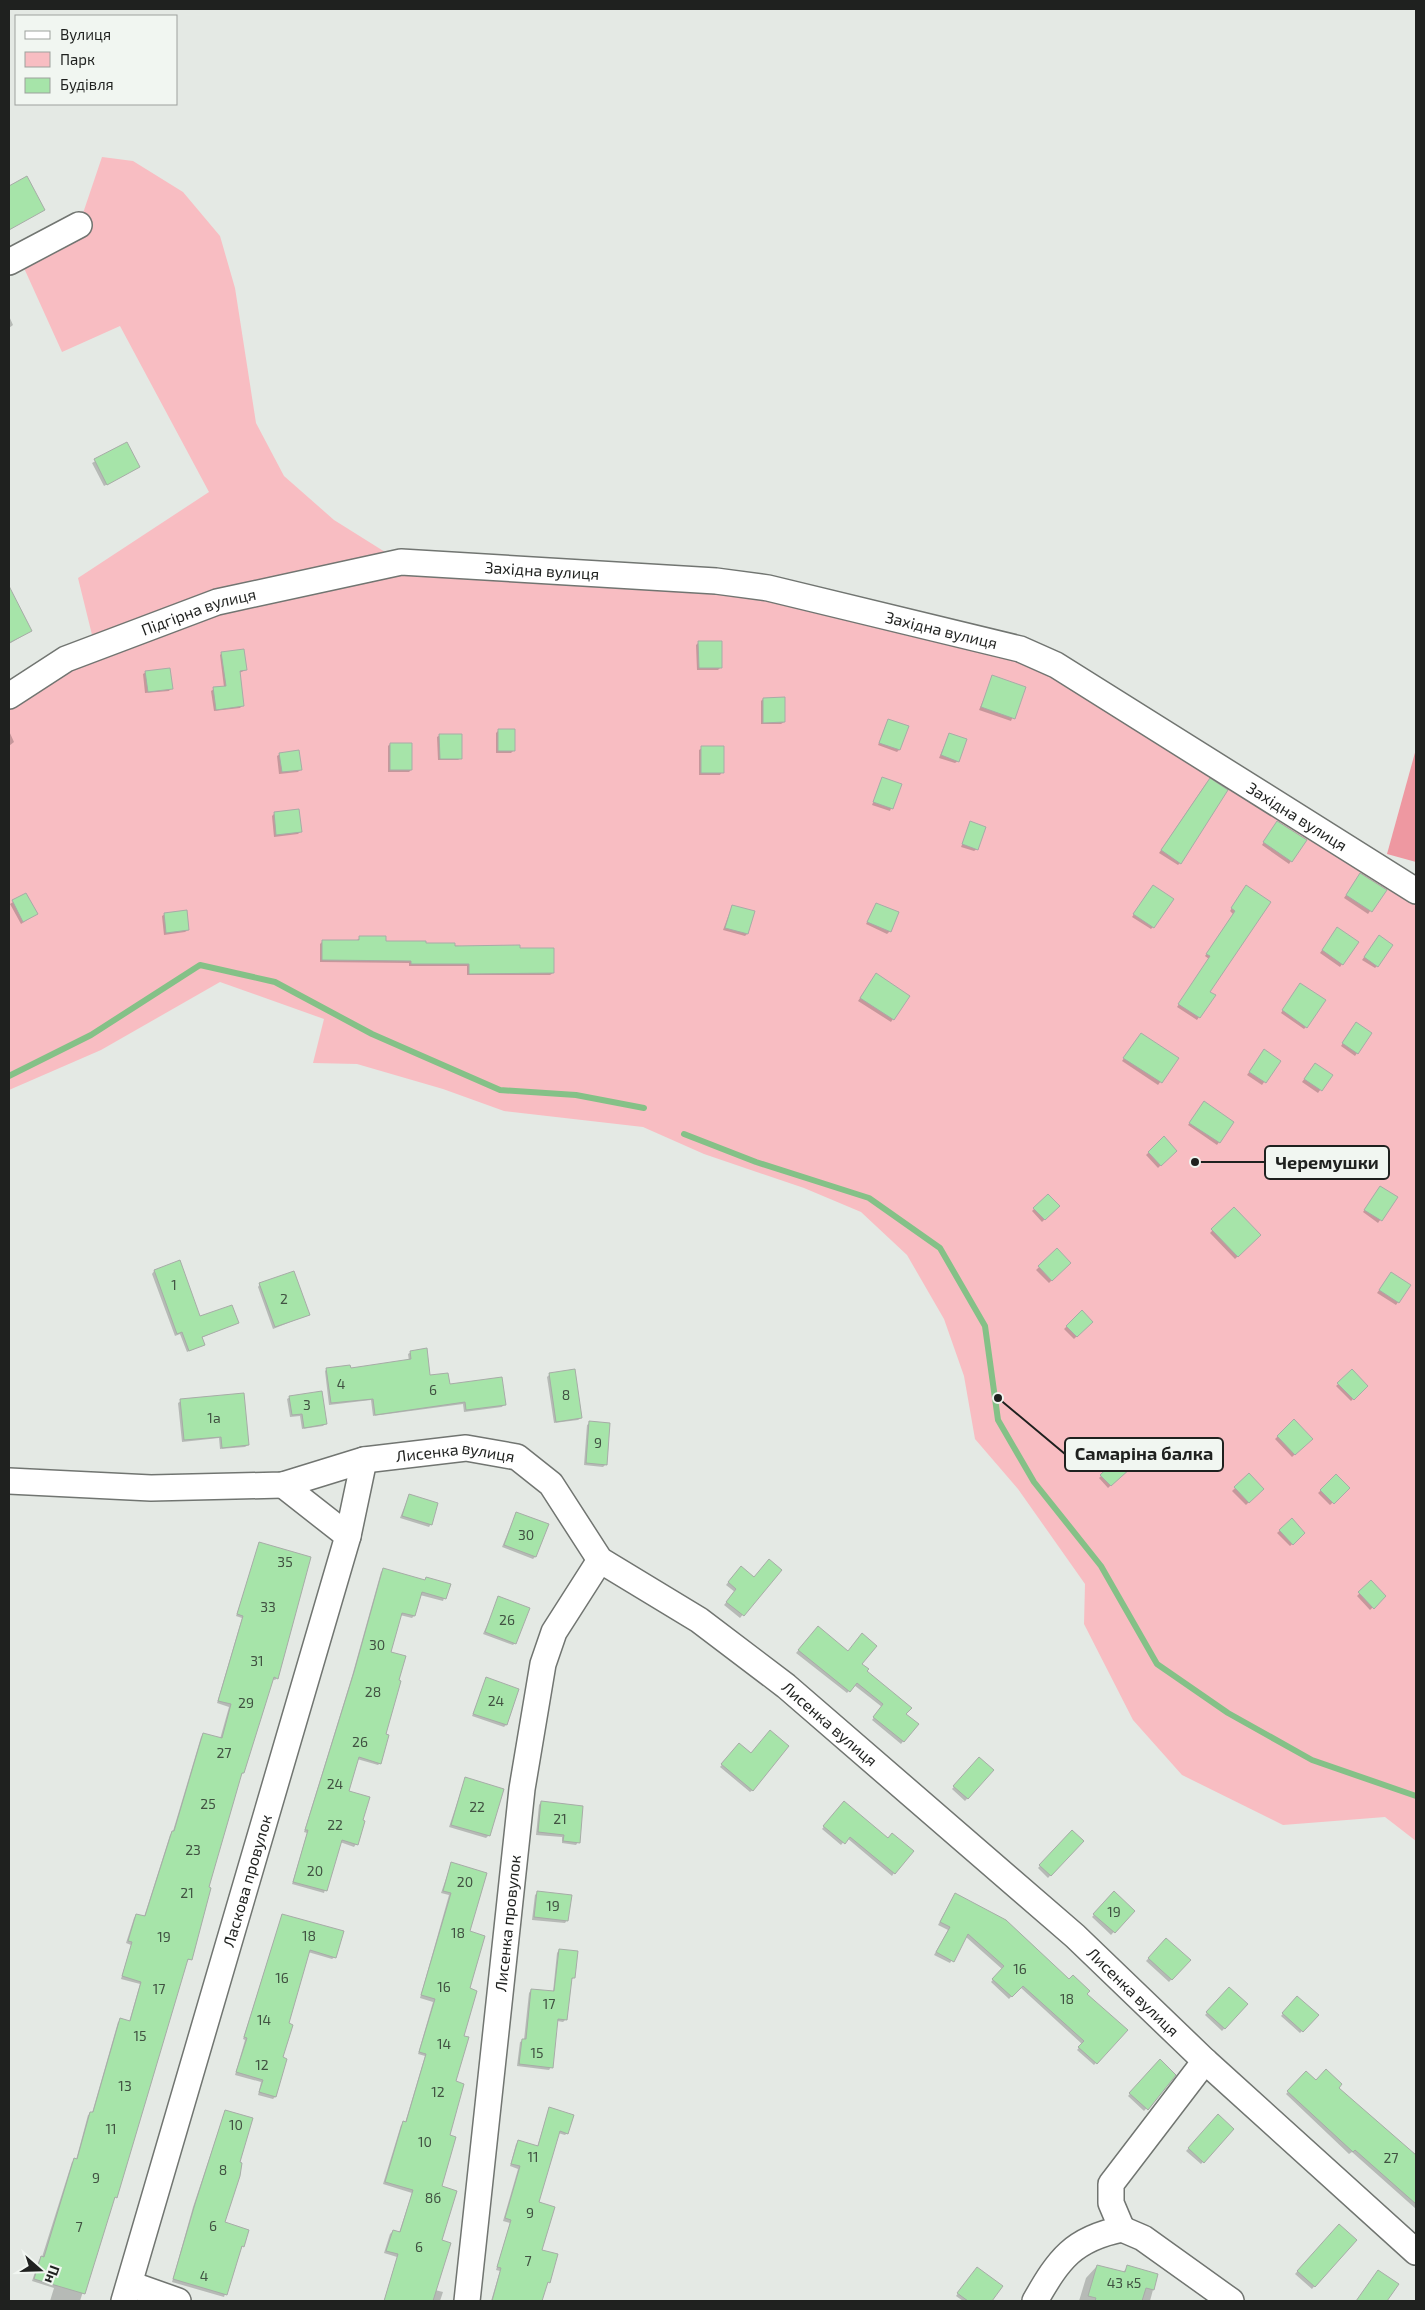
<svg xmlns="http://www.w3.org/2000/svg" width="1425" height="2310" font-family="'Exo 2',sans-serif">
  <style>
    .green { fill: #f8bdc2 }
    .forest { fill: #ee98a1 }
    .shadow { fill: #0003 }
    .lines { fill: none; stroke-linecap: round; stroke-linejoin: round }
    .stream { stroke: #84c187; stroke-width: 6 }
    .building { fill: #a6e4a9; stroke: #a7aca7 }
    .street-casing { stroke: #717571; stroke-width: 28 }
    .street { stroke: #fff; stroke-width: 25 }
    .labels { text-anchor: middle; stroke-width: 4; stroke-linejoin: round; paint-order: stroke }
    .number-label { font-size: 14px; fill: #415242 }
    .street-label { font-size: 16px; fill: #1f211f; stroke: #f1f6f1 }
    .leader { fill: none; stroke: #1f211f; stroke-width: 2 }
    .callout-dot { fill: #1f211f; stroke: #f1f6f1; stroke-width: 2 }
    .callout { fill: #f1f6f1; stroke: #1f211f; stroke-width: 2 }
    .callout-label { font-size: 18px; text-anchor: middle; font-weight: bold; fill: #1f211f }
  </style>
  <rect width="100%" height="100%" fill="#e4e9e4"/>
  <path class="green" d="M102,157L133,161L183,192L220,236L235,288L256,423L284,476L334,520L401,562L95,647L78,578L209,492L120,326L62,352L19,257L79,225Z
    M404,571L765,594L1015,656L1050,670L1416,902V1841L1385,1817L1283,1825L1182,1775L1133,1720L1084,1624L1085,1584L1018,1489L975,1439L964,1376L944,1319L907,1255L861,1212L804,1188L704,1154L643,1127L504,1111L443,1089L357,1064L313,1063L324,1019L220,982L101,1050L9,1090V708L94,656L222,610Z"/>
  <path class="forest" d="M1416,749V862L1387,854Z"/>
  <path class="shadow" d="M9,316L13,325L9,328Z
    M126,444L139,467L104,486L92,463Z
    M9,589L31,631L9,644Z
    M699,642L720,668L718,670H697L696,645Z
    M222,653L246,670L239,673L242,706L240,708L214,711L211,691L214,689L224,687L220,655Z
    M146,672L171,688L169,691L145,693L143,674Z
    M993,677L1025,688L1011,721L979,710Z
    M763,699L784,722L781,724H761V701Z
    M888,720L899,750L897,752L878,745Z
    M9,731L14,742L9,746Z
    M498,731L514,750L511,753H496V733Z
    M949,734L958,761L955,763L939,758Z
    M440,735L461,758L458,760H438L437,737Z
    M390,744L411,770L409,772H388V746Z
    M702,748L722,772L720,775H699V750Z
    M280,754L300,770L298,772L279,774L277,756Z
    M883,778L901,785L890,811L872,805Z
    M1207,782L1180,863L1178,865L1159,853Z
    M274,814L301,831L298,834L274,837L272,816Z
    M971,823L977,849L974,851L961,847Z
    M1275,825L1291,861L1289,864L1262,845Z
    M1358,877L1385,890L1368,914L1344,898Z
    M1153,886V927L1151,929L1132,917Z
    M1244,889L1208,992L1214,996L1197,1020L1177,1007L1209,959L1205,956L1233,914L1230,911Z
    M26,894L36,914L21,924L10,904Z
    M876,904L890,931L887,934L866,924Z
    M732,906L747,934L745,936L723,930Z
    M165,914L188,930L185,932L164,935L162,916Z
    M1335,931L1342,964L1340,967L1320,953Z
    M360,938L384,942L519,949L553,973L550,975H467V966H409V963L320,962V944L322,942L357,940Z
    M1377,939V966L1375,968L1362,960Z
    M874,977L908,996L891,1022L858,1001Z
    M1298,987L1306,1027L1304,1029L1281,1013Z
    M1354,1026L1357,1053L1355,1056L1341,1046Z
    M1141,1034L1177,1059L1158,1085L1122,1061Z
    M1262,1053L1279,1061L1262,1085L1247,1075Z
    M1313,1067L1331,1075L1318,1093L1302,1082Z
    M1202,1105L1233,1122L1217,1145L1188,1125Z
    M1164,1138L1175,1151L1158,1168L1146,1155Z
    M1378,1190L1396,1198L1378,1223L1363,1212Z
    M1048,1195L1058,1206L1042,1222L1032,1211Z
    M1234,1209L1259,1235L1235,1259L1210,1233Z
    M1057,1250L1069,1263L1049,1283L1036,1270Z
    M154,1271L200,1318L237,1323L201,1338L203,1345L187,1352L180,1334L175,1336L152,1274Z
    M1389,1276L1410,1285L1396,1305L1377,1293Z
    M260,1284L308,1315L273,1329L258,1287Z
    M1082,1312L1091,1322L1074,1339L1064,1329Z
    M411,1352L429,1377L448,1386L504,1404L502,1407L464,1412L463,1404L373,1416L371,1400L329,1405L325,1371L327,1369H350L409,1361L408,1354Z
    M1352,1371L1366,1386L1351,1401L1336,1386Z
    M550,1374L581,1418L578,1420L554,1423L547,1377Z
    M290,1397L325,1424L323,1426L302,1429L300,1416L290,1417L287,1399Z
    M181,1401L248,1445L245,1447L220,1449L219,1438L182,1442L178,1403Z
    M1294,1421L1311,1439L1292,1457L1275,1439Z
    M590,1423L606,1464L603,1467L584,1465L587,1425Z
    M1120,1458L1129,1468L1108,1488L1099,1478Z
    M1249,1475L1262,1489L1246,1505L1232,1491Z
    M1336,1476L1348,1488L1330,1505L1318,1493Z
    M409,1495L431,1524L429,1527L400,1518Z
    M516,1513L535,1557L533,1559L502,1547Z
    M1292,1520L1304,1533L1290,1546L1277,1533Z
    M260,1544L277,1678L275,1680L272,1679L243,1773L240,1775L207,1888L191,1959L186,1961L116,2197L112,2199L80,2301H50L54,2288L32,2281L39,2260L42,2257L72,2162L76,2160L88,2115L92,2113L118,2022L121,2020L129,2022L140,1984L121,1979L131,1945L126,1943L134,1918L136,1915L144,1917L170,1835L173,1831L201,1737L203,1734L220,1739L229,1707L217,1703L242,1618L236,1616Z
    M384,1569L424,1581L449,1585L443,1601L420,1595L414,1616L412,1618L400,1615L389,1653L397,1681L380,1763L378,1765L357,1759L347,1792L356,1844L354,1847L340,1842L324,1893L292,1884L307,1833L304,1832L352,1676L381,1572Z
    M738,1570L754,1578L780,1570L740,1618L724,1605L735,1592L726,1585Z
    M1371,1582L1384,1596L1370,1610L1357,1596Z
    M499,1598L515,1643L513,1645L483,1634Z
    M816,1630L860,1664L905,1714L917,1724L901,1744L872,1720L882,1707L854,1685L847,1693L796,1653Z
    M487,1678L506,1725L504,1727L472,1716Z
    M737,1747L753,1790L750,1792L720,1767Z
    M979,1759L992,1771L965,1801L952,1789Z
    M465,1779L489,1835L486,1838L449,1827Z
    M541,1802L578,1842L576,1845L562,1843V1837L536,1835L539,1805Z
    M841,1805L894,1873L892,1876L847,1838L841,1845L822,1829Z
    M1072,1832L1082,1841L1048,1878L1038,1868Z
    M451,1864L468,1932L469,1989L440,2187L435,2290L443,2292L440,2301H384L397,2257L384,2253L390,2234L393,2231L399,2233L412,2193L383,2184L401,2125L405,2123L425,2056L418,2054L433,2002L420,1998L449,1895L441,1893Z
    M537,1893L567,1920L565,1923L532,1920L535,1895Z
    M1114,1893L1133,1911L1111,1935L1092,1917Z
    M953,1897L1069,1981L1126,2030L1094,2065L1077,2050L1082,2044L1020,1987L1009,1999L991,1982L1002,1969L966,1937L950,1963L934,1955L948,1930L938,1925Z
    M282,1915L335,1957L332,1959L308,1952L287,2024L275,2097L273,2099L258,2095L261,2082L235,2075L245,2040L243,2039Z
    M1166,1939L1189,1960L1169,1982L1146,1961Z
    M559,1950L574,1977L571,1980L566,2019L563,2022L557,2021L551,2067L549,2070L517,2066L520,2042L524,2040L529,1993L531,1990L553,1992L557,1953Z
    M1229,1989L1246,2004L1222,2031L1205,2015Z
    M1297,1997L1317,2015L1300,2033L1281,2016Z
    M1160,2061L1175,2075L1144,2111L1128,2096Z
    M1306,2072L1316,2081L1337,2088L1416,2157V2209L1352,2152L1349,2154L1286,2094Z
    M549,2109L567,2133L565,2135L558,2133L537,2203L541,2250L556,2255L540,2301H491L500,2271L496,2270L510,2223L503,2221L518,2169L510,2166L516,2144L519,2141L537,2147Z
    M225,2111L223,2223L248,2230L224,2297L172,2282L193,2207Z
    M1218,2116L1233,2130L1201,2164L1186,2151Z
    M1339,2226L1355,2240L1312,2289L1295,2274Z
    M1097,2266L1122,2273L1128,2267L1157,2275L1150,2301H1079L1086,2278Z
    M975,2271L1001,2287L991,2301H963L956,2296Z"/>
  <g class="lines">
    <path class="stream" d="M9,1076L91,1035L200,965L275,982L372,1034L500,1090L576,1095L644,1108
      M684,1134L756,1162L869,1198L940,1248L985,1326L998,1420L1034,1482L1101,1566L1157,1664L1228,1713L1312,1760L1416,1796"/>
  </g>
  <path class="building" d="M27,176L45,210L9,230V186Z
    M127,442L140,467L107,485L94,459Z
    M9,586L32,631L9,643Z
    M698,641H722V668H699Z
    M244,649L247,670L240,671L244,706L216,710L213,687L226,686L221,652Z
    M170,668L173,689L148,692L145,671Z
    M992,675L1026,687L1015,719L981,707Z
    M785,697V722L763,723V698Z
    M888,719L909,726L900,750L879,743Z
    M498,729H515V751H498Z
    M949,733L967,739L959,762L941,755Z
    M439,734H462V759H440Z
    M390,743H412V770H390Z
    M701,746H724V773H701Z
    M299,750L302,770L282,772L279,753Z
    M882,777L902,784L893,809L873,802Z
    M1210,778L1228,790L1181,864L1161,850Z
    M299,809L302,832L276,835L274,812Z
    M970,821L986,827L978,850L962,844Z
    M1277,821L1307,840L1292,862L1263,842Z
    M1360,873L1387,890L1372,912L1346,895Z
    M1153,885L1174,899L1154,928L1133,914Z
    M1246,885L1271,902L1210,992L1216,995L1200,1018L1178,1004L1210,956L1206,954L1235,911L1231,908Z
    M26,893L38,914L23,922L12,900Z
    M876,903L899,912L891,932L867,922Z
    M732,905L755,911L748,934L725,928Z
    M187,910L189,930L166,933L164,913Z
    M1337,927L1359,942L1343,965L1322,950Z
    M1379,935L1393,945L1378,967L1364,957Z
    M359,936H386V941H426V943H455V946L520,945V948H554V973L469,974V964H411V961L322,960V940H359Z
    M876,973L910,996L894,1020L860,998Z
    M1300,983L1326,1000L1307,1028L1282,1010Z
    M1356,1022L1372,1033L1358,1054L1342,1043Z
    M1141,1033L1179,1058L1162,1083L1123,1058Z
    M1264,1049L1281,1061L1266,1083L1249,1072Z
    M1315,1063L1333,1075L1322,1091L1304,1079Z
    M1204,1101L1234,1122L1220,1143L1189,1123Z
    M1164,1136L1177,1151L1161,1166L1148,1152Z
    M1380,1186L1398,1197L1382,1221L1364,1210Z
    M1048,1194L1060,1206L1045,1220L1033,1208Z
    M1234,1207L1261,1235L1238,1257L1211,1229Z
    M1057,1248L1071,1263L1052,1281L1038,1266Z
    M180,1260L200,1316L232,1305L239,1323L202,1337L205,1345L189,1351L182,1332L177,1334L154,1270Z
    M294,1271L310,1315L275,1327L259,1283Z
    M1391,1272L1411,1285L1399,1303L1379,1290Z
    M1082,1310L1093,1322L1077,1337L1066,1326Z
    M427,1348L430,1375L448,1373L450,1384L502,1377L506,1405L466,1410L465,1402L375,1415L373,1399L331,1403L326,1368L350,1365L351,1368L411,1359L410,1351Z
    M575,1369L582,1418L556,1422L549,1373Z
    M1352,1369L1368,1386L1354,1400L1337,1383Z
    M322,1391L327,1424L304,1428L302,1414L292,1415L289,1396Z
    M244,1393L249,1445L222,1448L221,1437L184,1440L180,1399Z
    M1294,1419L1313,1439L1295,1455L1277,1436Z
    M589,1421L610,1423L607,1465L586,1463Z
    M1120,1456L1131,1468L1111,1486L1100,1475Z
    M1249,1473L1264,1489L1249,1503L1234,1487Z
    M1336,1474L1350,1488L1334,1504L1320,1490Z
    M409,1494L438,1503L432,1525L402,1516Z
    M516,1512L549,1524L536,1557L504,1545Z
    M1292,1518L1305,1533L1293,1545L1279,1530Z
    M259,1542L311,1557L278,1679L274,1677L244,1773H242L209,1887L211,1888L192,1960L188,1959L117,2198L115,2197L85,2294L34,2279L41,2256L44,2257L74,2158L77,2159L90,2112H93L120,2018L130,2021L141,1982L122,1976L132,1942L128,1941L136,1914L145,1916L172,1831H174L203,1733L222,1738L231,1704L218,1701L243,1616L237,1614Z
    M769,1559L782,1570L744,1616L726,1602L736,1589L728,1582L741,1566L754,1577Z
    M383,1568L425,1580L426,1577L451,1584L446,1599L422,1592L415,1616L402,1613L391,1652L406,1656L399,1680L401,1681L386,1734L389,1735L381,1764L359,1757L349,1791L370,1797L363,1820L365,1821L358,1845L342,1840L327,1891L293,1882L308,1830H305L354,1672Z
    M1371,1580L1386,1596L1374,1609L1358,1592Z
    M498,1596L530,1608L516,1644L485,1632Z
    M818,1626L848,1651L862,1633L877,1646L862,1664L869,1669L867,1671L912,1708L906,1714L919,1724L904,1742L873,1717L883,1704L857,1683L850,1692L798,1650Z
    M486,1677L519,1689L507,1725L473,1714Z
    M770,1730L789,1746L753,1791L721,1764L739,1743L751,1753Z
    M979,1757L994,1770L968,1799L953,1786Z
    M465,1777L504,1789L490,1836L451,1825Z
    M541,1801L583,1806L580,1843L563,1841L564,1835L538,1832Z
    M844,1801L888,1838L892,1833L914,1851L895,1874L850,1837L845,1844L823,1826Z
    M1072,1830L1084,1841L1051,1876L1039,1865Z
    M451,1862L487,1873L470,1931L485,1936L470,1988L477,1991L464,2036L469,2037L456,2081L464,2084L450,2135L456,2137L442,2186L457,2191L442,2240L451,2243L433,2301H384L398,2254L386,2251L393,2230L400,2232L413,2190L385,2182L403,2121L406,2122L426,2054L419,2052L435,1999L421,1995L451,1893L443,1891Z
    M537,1891L572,1895L568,1921L534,1917Z
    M1114,1891L1135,1911L1115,1933L1093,1914Z
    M955,1893L1006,1920L1069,1979L1073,1975L1090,1991L1087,1994L1128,2030L1097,2064L1078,2047L1084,2041L1023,1986L1012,1997L992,1979L1004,1966L968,1934L954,1962L936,1952L950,1927L940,1922Z
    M282,1914L344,1931L336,1958L310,1950L289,2023L293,2025L283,2057L287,2059L276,2097L259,2092L263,2080L236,2072L247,2038L244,2037Z
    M1166,1938L1191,1960L1172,1980L1148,1958Z
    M559,1949L578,1951L575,1978H572L567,2020L558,2019L553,2068L519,2064L522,2039H526L531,1989L554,1991Z
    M1229,1987L1248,2004L1225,2029L1206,2012Z
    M1297,1996L1319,2015L1303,2032L1282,2013Z
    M1160,2059L1176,2075L1148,2110L1129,2093Z
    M1326,2069L1342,2084L1339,2088L1416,2155V2204L1355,2150L1353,2152L1287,2091L1306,2071L1316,2080Z
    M549,2107L574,2115L568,2134L560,2131L539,2202L555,2207L542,2250L558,2254L550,2283L548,2282L542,2301H492L501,2268L497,2267L511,2220L505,2218L520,2166L511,2164L518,2140L538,2146Z
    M225,2110L253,2118L240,2162L242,2163L240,2176L225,2222L249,2230L244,2247L242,2246L227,2295L173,2279L195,2204Z
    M1218,2114L1234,2129L1204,2163L1188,2148Z
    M1339,2224L1357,2240L1315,2287L1297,2271Z
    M1097,2265L1125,2272L1127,2265L1158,2274L1154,2290L1146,2288L1142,2301H1095L1096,2298L1088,2296Z
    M977,2267L1003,2286L992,2301H968L957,2293Z
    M1378,2270L1399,2284L1387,2301H1356Z"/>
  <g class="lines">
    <defs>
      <g id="street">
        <path d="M9,262L79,225"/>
        <path id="s1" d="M9,696L66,659L217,602L401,562L716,581L768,588L1020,649L1056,665L1416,891"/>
        <path id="s2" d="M9,1481L151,1488L283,1485L364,1460L466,1448L517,1457L551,1484L600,1560L699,1620L786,1686L1075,1936L1205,2061L1416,2252"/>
        <path d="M283,1485L348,1536"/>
        <path d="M1122,2229L1111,2203V2184L1205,2061"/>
        <path d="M1122,2229L1143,2238L1231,2301"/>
        <path d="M130,2284L178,2301"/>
        <path id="s3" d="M124,2301L348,1536L364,1460"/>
        <path id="s4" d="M467,2301L522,1789L543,1664L554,1632L600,1560"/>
        <path d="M1035,2301C1059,2259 1073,2239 1122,2229"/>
      </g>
    </defs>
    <use href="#street" class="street-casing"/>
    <use href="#street" class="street"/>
  </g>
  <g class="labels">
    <g class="number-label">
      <text x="174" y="1290">1</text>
      <text x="284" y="1304">2</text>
      <text x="341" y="1389">4</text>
      <text x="433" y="1395">6</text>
      <text x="566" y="1400">8</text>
      <text x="307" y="1410">3</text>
      <text x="214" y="1423">1а</text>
      <text x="598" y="1448">9</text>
      <text x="526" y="1540">30</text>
      <text x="285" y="1567">35</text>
      <text x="268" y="1612">33</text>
      <text x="507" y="1625">26</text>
      <text x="377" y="1650">30</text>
      <text x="257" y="1666">31</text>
      <text x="373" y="1697">28</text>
      <text x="496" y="1706">24</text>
      <text x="246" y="1708">29</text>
      <text x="360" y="1747">26</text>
      <text x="224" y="1758">27</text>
      <text x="335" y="1789">24</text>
      <text x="208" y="1809">25</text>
      <text x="477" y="1812">22</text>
      <text x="560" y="1824">21</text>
      <text x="335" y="1830">22</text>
      <text x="193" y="1855">23</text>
      <text x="315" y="1876">20</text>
      <text x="465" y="1887">20</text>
      <text x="187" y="1898">21</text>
      <text x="553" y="1911">19</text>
      <text x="1114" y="1917">19</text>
      <text x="458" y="1938">18</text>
      <text x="309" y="1941">18</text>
      <text x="164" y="1942">19</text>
      <text x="1020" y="1974">16</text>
      <text x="282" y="1983">16</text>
      <text x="444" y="1992">16</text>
      <text x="159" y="1994">17</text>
      <text x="1067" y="2004">18</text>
      <text x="549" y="2009">17</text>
      <text x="264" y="2025">14</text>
      <text x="140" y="2041">15</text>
      <text x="444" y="2049">14</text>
      <text x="537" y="2058">15</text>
      <text x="262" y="2070">12</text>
      <text x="125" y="2091">13</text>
      <text x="438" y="2097">12</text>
      <text x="236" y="2130">10</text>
      <text x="111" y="2134">11</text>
      <text x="425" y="2147">10</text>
      <text x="533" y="2162">11</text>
      <text x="1391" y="2163">27</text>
      <text x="223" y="2175">8</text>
      <text x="96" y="2183">9</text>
      <text x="433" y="2203">8б</text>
      <text x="530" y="2218">9</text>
      <text x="213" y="2231">6</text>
      <text x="79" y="2232">7</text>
      <text x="419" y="2252">6</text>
      <text x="528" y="2266">7</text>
      <text x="204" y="2281">4</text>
      <text x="1124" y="2288">43 к5</text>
    </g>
    <g class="street-label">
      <text dy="6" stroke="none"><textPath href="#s1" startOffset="559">Західна вулиця</textPath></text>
      <text dy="6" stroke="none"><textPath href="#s1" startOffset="209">Підгірна вулиця</textPath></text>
      <text dy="6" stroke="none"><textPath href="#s1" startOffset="964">Західна вулиця</textPath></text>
      <text dy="6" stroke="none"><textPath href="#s1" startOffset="1369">Західна вулиця</textPath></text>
      <text dy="6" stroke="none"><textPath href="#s2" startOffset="451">Лисенка вулиця</textPath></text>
      <text dy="6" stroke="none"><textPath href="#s2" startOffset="930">Лисенка вулиця</textPath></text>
      <text dy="6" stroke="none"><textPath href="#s3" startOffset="438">Ласкова провулок</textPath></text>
      <text dy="6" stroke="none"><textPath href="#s4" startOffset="380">Лисенка провулок</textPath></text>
      <text dy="6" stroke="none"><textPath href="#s2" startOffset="1335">Лисенка вулиця</textPath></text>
    </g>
  </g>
  <path class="leader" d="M1195 1162L1265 1162M998 1398L1065 1454"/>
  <g class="callout-dot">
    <circle cx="1195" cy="1162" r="5"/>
    <circle cx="998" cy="1398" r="5"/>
  </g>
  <g class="callout">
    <rect x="1265" y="1146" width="124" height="33" rx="5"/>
    <rect x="1065" y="1438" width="158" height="33" rx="5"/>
  </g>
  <g class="callout-label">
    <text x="1327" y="1169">Черемушки</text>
    <text x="1144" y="1460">Самаріна балка</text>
  </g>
  <rect width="1425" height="2310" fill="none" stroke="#1f211f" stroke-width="20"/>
  <rect x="15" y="15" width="162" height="90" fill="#f1f6f1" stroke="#9da19d"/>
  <rect x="25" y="31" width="25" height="8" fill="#ffffff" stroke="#9da19d"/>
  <text x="60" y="40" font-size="15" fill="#1f211f">Вулиця</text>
  <rect x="25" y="52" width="25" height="15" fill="#f8bdc2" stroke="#9da19d"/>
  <text x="60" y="65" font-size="15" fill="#1f211f">Парк</text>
  <rect x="25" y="78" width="25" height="15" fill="#a6e4a9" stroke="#9da19d"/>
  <text x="60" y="90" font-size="15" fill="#1f211f">Будівля</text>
  <g transform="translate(40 2270) rotate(110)" stroke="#f1f6f1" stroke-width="4" paint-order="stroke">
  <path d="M0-4L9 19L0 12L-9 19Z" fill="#1f211f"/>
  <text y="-8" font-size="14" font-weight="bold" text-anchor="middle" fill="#1f211f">Пн</text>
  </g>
</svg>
